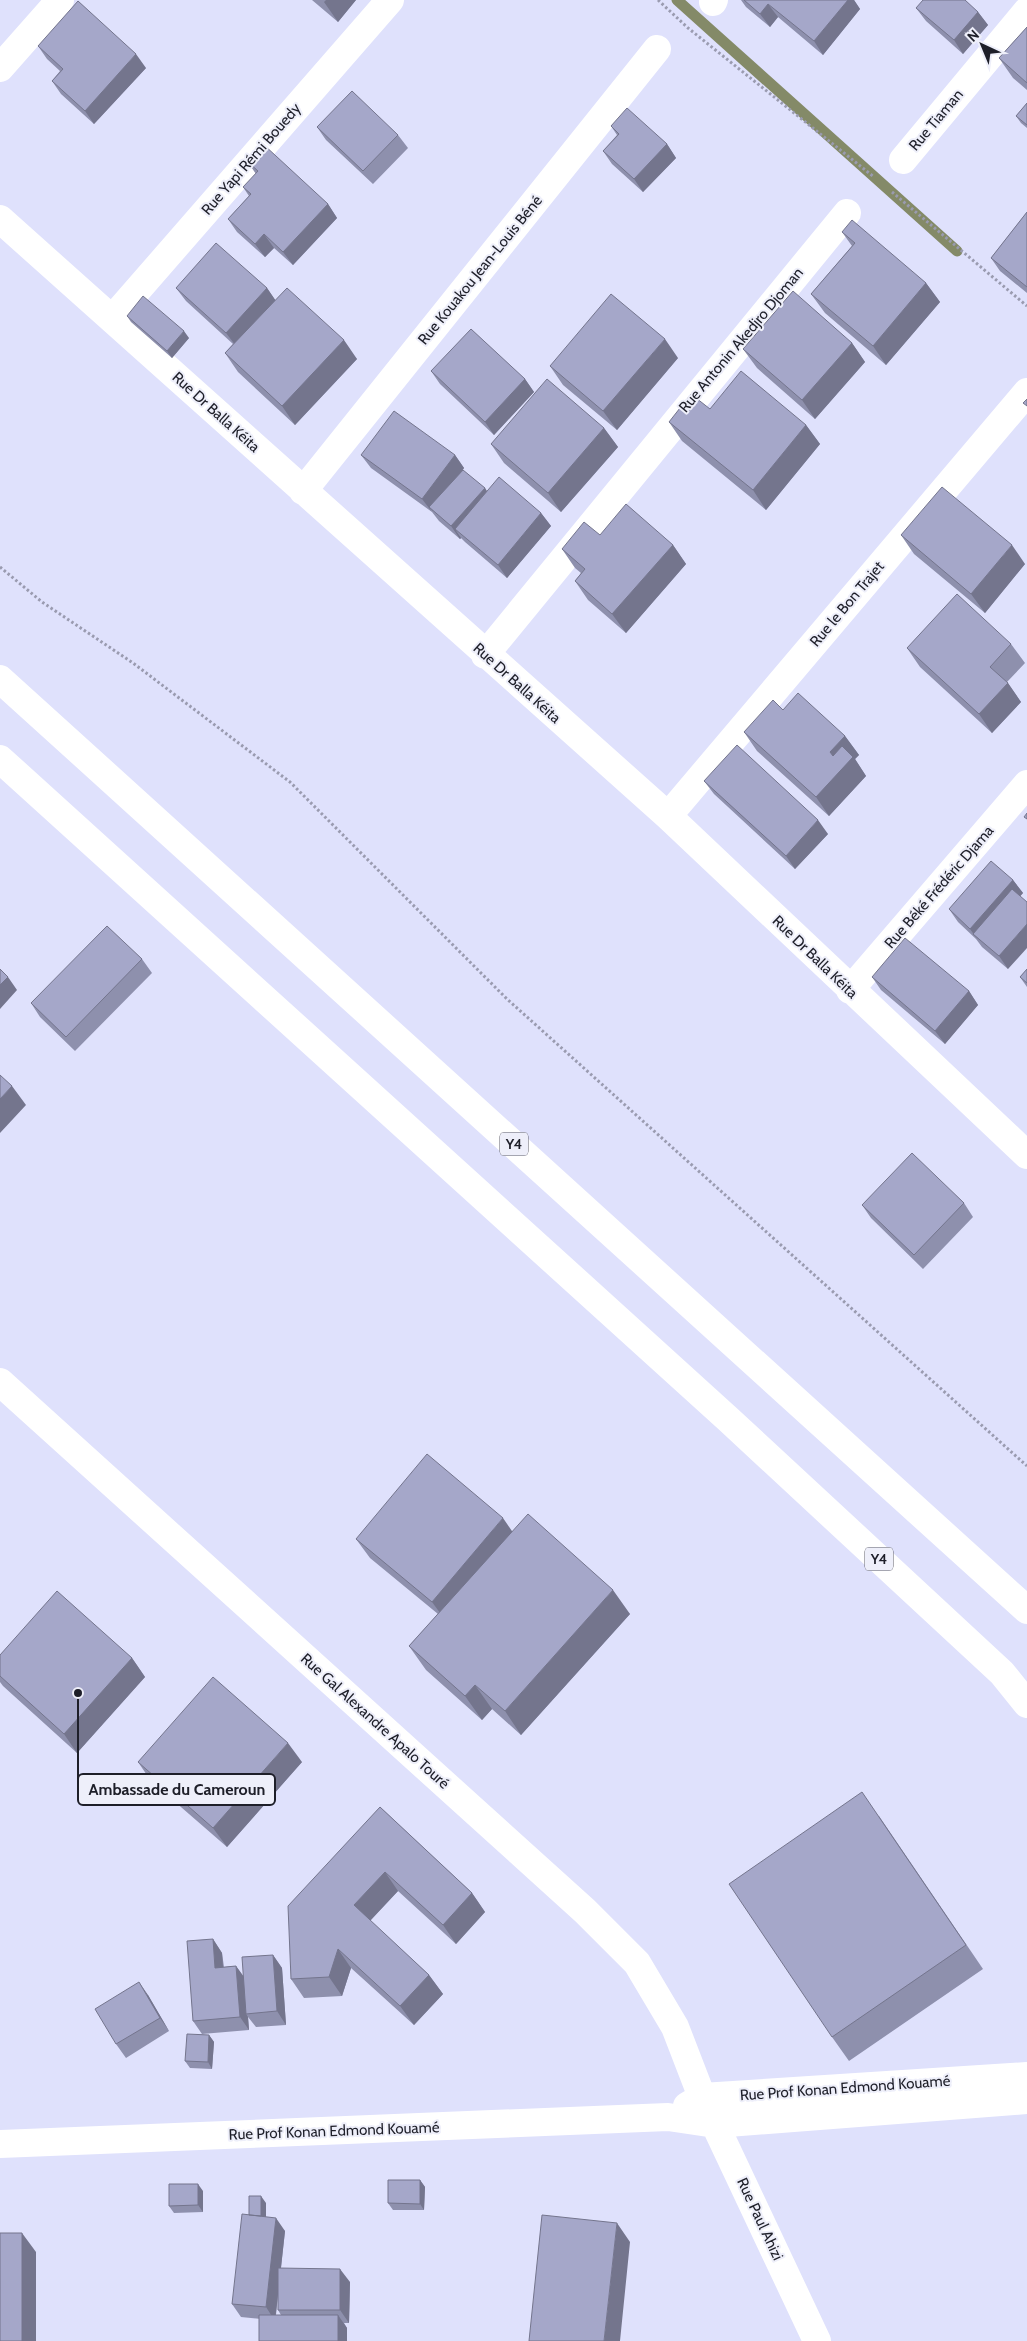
<svg xmlns="http://www.w3.org/2000/svg" width="1027" height="2341" font-family="Cabin,sans-serif">
  <style>
    .lines { fill: none; stroke-linecap: round; stroke-linejoin: round }
    .stream { stroke: #848a68; stroke-width: 11 }
    .path { stroke: #9a9bb0; stroke-width: 3; stroke-dasharray: 2.5 2.5; stroke-linecap: butt }
    .street { stroke: #fff; stroke-width: 28 }
    .highway { stroke: #fff; stroke-width: 28 }
    .wall { fill: #8e90ad; fill-rule: evenodd }
    .shaded-wall { fill: #74758d }
    .building { fill: #a5a7c9; stroke: #74758d }
    .labels { text-anchor: middle; stroke-width: 4; stroke-linejoin: round; paint-order: stroke }
    .shield { fill: #eeeffa; stroke: #5c5d68; stroke-width: 1 }
    .shield-label { font-size: 14px; font-weight: bold; fill: #1e1f29 }
    .street-label { font-size: 15px; fill: #1e1f29; stroke: #eeeffa }
    .leader { fill: none; stroke: #1e1f29; stroke-width: 2 }
    .callout-dot { fill: #1e1f29; stroke: #eeeffa; stroke-width: 2 }
    .callout { fill: #eeeffa; stroke: #1e1f29; stroke-width: 2 }
    .callout-label { font-size: 16px; text-anchor: middle; font-weight: bold; fill: #1e1f29 }
  </style>
  <rect width="100%" height="100%" fill="#dfe1fc"/>
  <g class="lines">
    <path class="stream" d="M677,0L957,251"/>
    <path class="path" d="M658,0L688,28L874,177
      M892,192L1027,306
      M0,567L42,602L133,663L290,782L507,999L1027,1466"/>
    <path class="street" d="M713,2L714,0
      M0,68L60,0
      M903,160L1027,11
      M0,219L668,816L1027,1155
      M113,318L390,0
      M303,491L657,49
      M485,655L847,213
      M668,816L1027,392
      M850,990L1027,784
      M0,1382L585,1911L637,1963L675,2027L702,2097L817,2341
      M687,2106L702,2097L1027,2076
      M0,2144L668,2117L715,2124L1027,2100"/>
    <path class="highway" d="M0,679L1027,1610
      M0,759L728,1419L1002,1673L1027,1704"/>
  </g>
  <path class="wall" d="M312,0H356L338,22Z
    M741,0H854L860,9L823,55L778,17L770,27L746,7Z
    M916,8L978,12L988,25L963,54L926,21Z
    M1027,27V90L1013,78L999,58Z
    M38,46L146,68L94,124L61,94L52,81L60,71L47,59Z
    M1027,103V128L1021,123L1016,116Z
    M611,126L667,144L676,158L643,192L612,164L603,151L617,135Z
    M317,127L398,135L408,148L373,184L326,140Z
    M247,161L328,204L337,218L293,265L274,248L265,257L237,232L228,219L249,196L243,187L256,174Z
    M1027,212V293L1000,271L991,258Z
    M842,232L926,283L940,302L886,365L825,313L811,294L852,246Z
    M176,288H267L275,300L357,359L295,425L238,372L225,353L233,344L186,301Z
    M127,316L189,338L172,358L131,322Z
    M852,343L865,362L815,419L757,368L743,349Z
    M678,358L617,430L563,385L550,366Z
    M431,371L525,379L534,392L494,435L440,384Z
    M669,422L806,425L820,444L766,510L682,441Z
    M604,428L618,447L561,512L504,463L491,444Z
    M361,455H455L464,468L461,472L485,488L487,492L541,513L551,526L507,578L465,542L461,538L460,539L439,521L432,512L371,468Z
    M600,535L673,545L686,564L626,633L588,600L575,581L581,573L575,568L562,549Z
    M901,535L1025,564L985,613L914,554Z
    M1011,644L1025,663L1007,682L1021,702L992,733L920,667L907,648Z
    M783,710L845,736L859,755L855,759L866,776L829,816L757,751L744,732Z
    M704,781L828,834L795,869L714,794Z
    M1013,880L1023,893L1020,896L1008,969L982,947L976,939L958,922L949,909Z
    M142,959L152,973L75,1051L40,1017L31,1003Z
    M1027,969V987L1020,977Z
    M872,977L969,991L978,1005L945,1044L881,990Z
    M964,1203L973,1217L923,1269L871,1218L862,1205Z
    M512,1531L630,1614L521,1735L492,1709L482,1720L426,1670L409,1646L438,1614L370,1558L356,1539Z
    M0,1655L132,1658L145,1677L77,1753L3,1686L0,1682Z
    M138,1762H302L227,1847L151,1781Z
    M380,1807L472,1893L485,1912L456,1944L398,1891L370,1921L429,1975L443,1994L414,2025L351,1968L342,1996L304,1998L291,1979Z
    M879,1816L983,1969L849,2061L832,2037Z
    M213,1939L222,1953L224,1967L236,1966L244,1977L273,1955L282,1968L286,2025L256,2027L248,2017L249,2030L202,2034L193,2021Z
    M148,1995L169,2031L126,2058L116,2044Z
    M209,2035L214,2042L212,2069L190,2068L185,2061Z
    M420,2180L425,2187L424,2210H393L388,2203Z
    M203,2191V2212L174,2213L169,2206Z
    M266,2203V2217L285,2231L281,2268L350,2282L349,2323H344L347,2328L241,2317L232,2304L249,2215ZM278,2295V2310L281,2315H276Z"/>
  <path class="shaded-wall" d="M326,0H356L338,22L324,2Z
    M848,0H854L860,9L823,55L814,41Z
    M768,4L778,17L770,27L760,14Z
    M978,12L988,25L963,54L954,40Z
    M136,54L146,68L94,124L85,111Z
    M667,144L676,158L643,192L634,179Z
    M328,204L337,218L293,265L283,252Z
    M264,234L274,248L265,257L255,244Z
    M926,283L940,302L886,365L873,346Z
    M267,288L276,301L236,346L226,333Z
    M184,331L189,338L172,358L167,351Z
    M665,339L678,358L617,430L603,411Z
    M344,340L357,359L295,425L282,406Z
    M852,343L865,362L815,419L802,400Z
    M525,379L534,392L494,435L485,422Z
    M806,425L820,444L766,510L753,490Z
    M604,428L618,447L561,512L548,493Z
    M455,455L464,468L433,511L429,507L432,512L422,499Z
    M485,488L494,502L455,529L461,538L460,539L451,526Z
    M541,513L551,526L507,578L498,565Z
    M673,545L686,564L626,633L612,614Z
    M1012,545L1025,564L985,613L971,594Z
    M1008,683L1021,702L992,733L979,714Z
    M845,736L859,755L855,759L866,776L829,816L816,797L830,752Z
    M818,820L828,834L795,869L786,856Z
    M1013,880L1023,893L981,941L975,936L970,929Z
    M1027,924V948L1008,969L999,956Z
    M8,977L17,990L0,1009V985Z
    M969,991L978,1005L945,1044L935,1031Z
    M12,1086L26,1105L0,1133V1099Z
    M503,1518L516,1537L446,1621L432,1602Z
    M613,1590L630,1614L521,1735L505,1711Z
    M132,1658L145,1677L77,1753L64,1734Z
    M475,1685L492,1709L482,1720L465,1696Z
    M288,1743L302,1762L227,1847L213,1828Z
    M385,1872L398,1891L367,1924L354,1905Z
    M472,1893L485,1912L456,1944L443,1925Z
    M213,1939L222,1953L224,1981L215,1968Z
    M338,1949L351,1968L342,1996L329,1977Z
    M273,1955L282,1968L286,2025L277,2011Z
    M236,1966L246,1980V2014L248,2017L249,2030L240,2017Z
    M429,1975L443,1994L414,2025L400,2006Z
    M139,1982L148,1995L169,2031L160,2018Z
    M209,2035L214,2042L212,2069L208,2062Z
    M420,2180L425,2187L424,2210L420,2204Z
    M198,2184L203,2191V2212L198,2205Z
    M261,2196L266,2203V2224L261,2217Z
    M276,2218L285,2231L275,2321L266,2307Z
    M617,2223L630,2242L620,2341H604Z
    M22,2233L36,2252V2341H22Z
    M340,2269L350,2282L349,2323L340,2310Z
    M338,2315L347,2328V2341H338Z"/>
  <path class="building" d="M744,0H848L814,41L768,4L760,14Z
    M923,0H965L978,12L954,40L916,8Z
    M78,1L136,54L85,111L52,81L63,69L38,46Z
    M1027,27V83L999,58Z
    M352,91L398,135L363,171L317,127Z
    M1027,103V125L1016,116Z
    M627,108L667,144L634,179L603,151L619,134L611,126Z
    M263,144L328,204L283,252L264,234L255,244L228,219L251,194L243,187L258,171L247,161Z
    M1027,212V287L991,258Z
    M852,220L926,283L873,346L811,294L855,243L842,232Z
    M216,243L267,288L226,333L176,288Z
    M287,288L344,340L282,406L225,353Z
    M793,291L852,343L802,400L743,349Z
    M611,294L665,339L603,411L550,366Z
    M143,296L184,331L167,351L127,316Z
    M471,329L525,379L485,422L431,371Z
    M741,371L806,425L753,490L669,422L691,394L710,409Z
    M547,379L604,428L548,493L491,444Z
    M1027,399V406L1023,403Z
    M394,411L455,455L422,499L361,455Z
    M463,470L485,488L451,526L429,507Z
    M499,477L541,513L498,565L455,529Z
    M942,487L1012,545L971,594L901,535Z
    M626,504L673,545L612,614L575,581L585,569L562,549L584,522L600,535Z
    M957,594L1011,644L990,667L1008,683L979,714L907,648Z
    M798,693L845,736L830,752L833,756L842,746L853,757L816,797L744,732L773,700L783,710Z
    M737,745L818,820L786,856L704,781Z
    M1027,813V819L1024,817Z
    M991,861L1013,880L970,929L949,909Z
    M1012,889L1027,902V924L999,956L973,934Z
    M107,926L142,959L66,1037L31,1003Z
    M905,938L969,991L935,1031L872,977Z
    M0,969L8,977L0,985Z
    M1027,969V983L1020,977Z
    M0,1075L12,1086L0,1099Z
    M912,1153L964,1203L914,1255L862,1205Z
    M427,1454L503,1518L432,1602L356,1539Z
    M528,1514L613,1590L505,1711L475,1685L465,1696L409,1646Z
    M57,1591L132,1658L64,1734L0,1676V1655Z
    M213,1677L288,1743L213,1828L138,1762Z
    M862,1792L966,1945L832,2037L729,1884Z
    M380,1807L472,1893L443,1925L385,1872L354,1905L429,1975L400,2006L338,1949L329,1977L291,1979L288,1906Z
    M213,1939L215,1968L236,1966L240,2017L193,2021L187,1941Z
    M273,1955L277,2011L246,2014L242,1957Z
    M139,1982L160,2018L116,2044L95,2009Z
    M187,2034L209,2035L208,2062L185,2061Z
    M388,2180H420V2204L388,2203Z
    M169,2184H198V2205L169,2206Z
    M249,2196H261V2216L249,2215Z
    M242,2214L276,2218L266,2307L232,2304Z
    M542,2215L617,2223L604,2341H529Z
    M0,2233H22V2341H0Z
    M278,2268L340,2269V2310H278Z
    M259,2315H338V2341H259Z"/>
  <g class="labels">
    <g class="shield">
      <rect x="500" y="1132.5" width="28" height="23" rx="4"/>
      <rect x="865" y="1547.5" width="28" height="23" rx="4"/>
    </g>
    <g class="shield-label">
      <text x="514" y="1149">Y4</text>
      <text x="879" y="1564">Y4</text>
    </g>
    <g class="street-label">
      <text transform="translate(936 120) rotate(-50)" y="5">Rue Tiaman</text>
      <text transform="translate(251 159) rotate(-49)" y="5">Rue Yapi Rémi Bouedy</text>
      <text transform="translate(480 270) rotate(-51)" y="5">Rue Kouakou Jean-Louis Béné</text>
      <text transform="translate(741 340) rotate(-50)" y="5">Rue Antonin Akedjro Djoman</text>
      <text transform="translate(216 412) rotate(42)" y="5">Rue Dr Balla Kéita</text>
      <text transform="translate(847 604) rotate(-50)" y="5">Rue le Bon Trajet</text>
      <text transform="translate(517 683) rotate(42)" y="5">Rue Dr Balla Kéita</text>
      <text transform="translate(939 887) rotate(-49)" y="5">Rue Béké Frédéric Djama</text>
      <text transform="translate(815 957) rotate(44)" y="5">Rue Dr Balla Kéita</text>
      <text transform="translate(375 1721) rotate(42)" y="5">Rue Gal Alexandre Apalo Touré</text>
      <text transform="translate(845 2088) rotate(-4)" y="5">Rue Prof Konan Edmond Kouamé</text>
      <text transform="translate(334 2131) rotate(-2)" y="5">Rue Prof Konan Edmond Kouamé</text>
      <text transform="translate(760 2219) rotate(65)" y="5">Rue Paul Ahizi</text>
    </g>
  </g>
  <path class="leader" d="M78 1693L78 1790"/>
  <circle class="callout-dot" cx="78" cy="1693" r="5"/>
  <rect class="callout" x="78" y="1774" width="197" height="31" rx="5"/>
  <g class="callout-label">
    <text x="177" y="1795">Ambassade du Cameroun</text>
  </g>
  <g transform="translate(982 45) rotate(316)" stroke="#eeeffa" stroke-width="4" paint-order="stroke">
  <path d="M0-4L9 19L0 12L-9 19Z" fill="#1e1f29"/>
  <text y="-8" font-size="14" font-weight="bold" text-anchor="middle" fill="#1e1f29">N</text>
  </g>
</svg>
